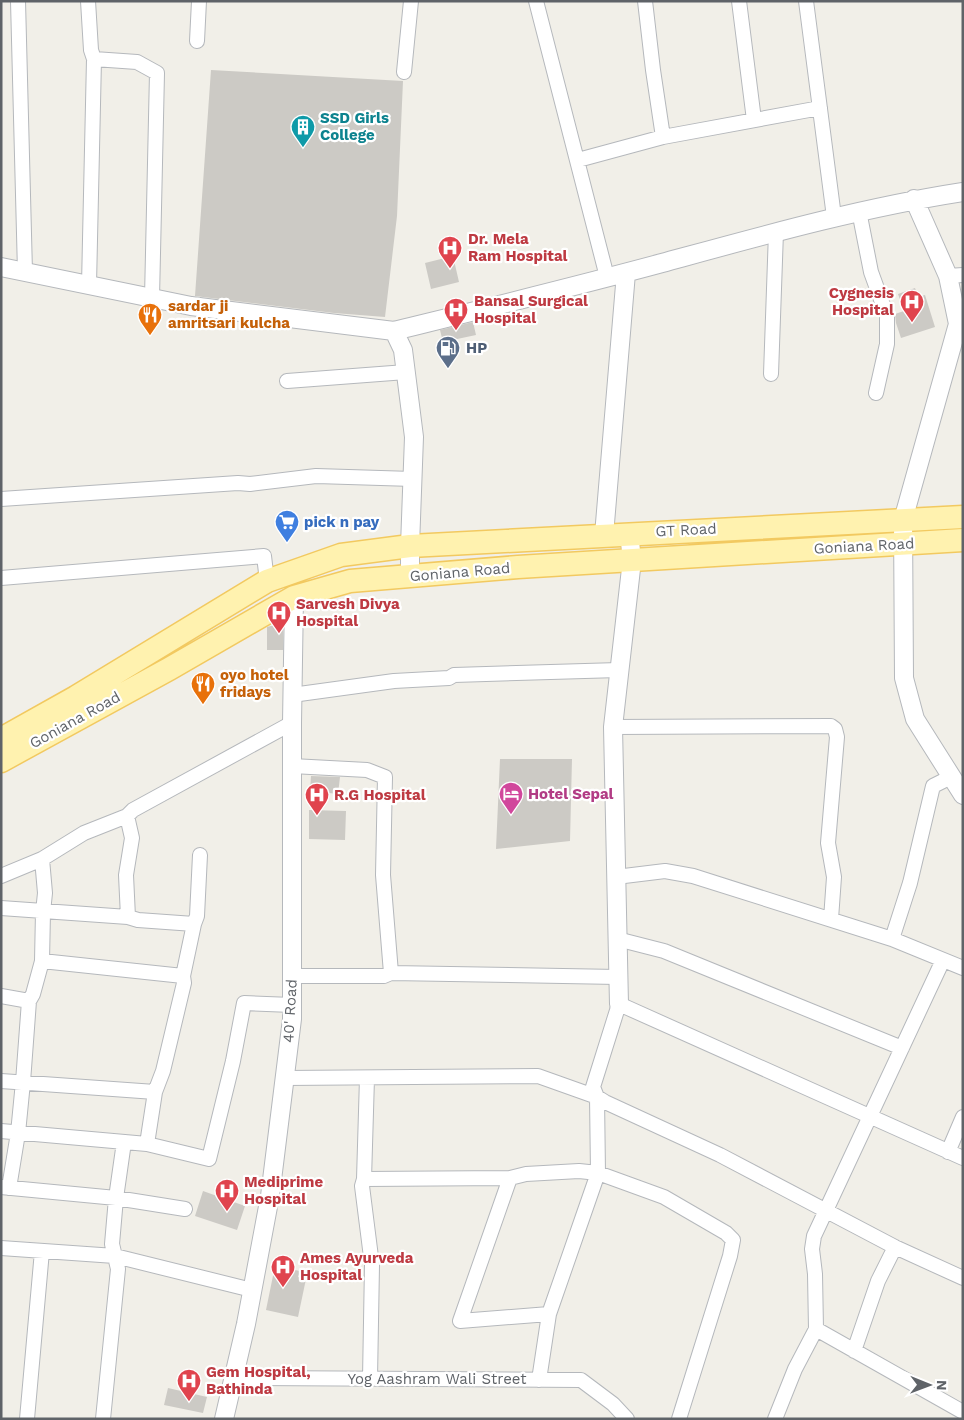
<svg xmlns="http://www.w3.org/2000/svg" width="964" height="1420" font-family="'Work Sans',sans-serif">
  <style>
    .building { fill: #cccac5 }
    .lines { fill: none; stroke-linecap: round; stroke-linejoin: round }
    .minor-casing { stroke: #b5b8bc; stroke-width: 16 }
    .tertiary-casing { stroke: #b5b8bc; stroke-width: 20 }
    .primary-casing { stroke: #f2c960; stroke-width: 25 }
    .minor { stroke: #fff; stroke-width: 14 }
    .tertiary { stroke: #fff; stroke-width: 18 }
    .primary { stroke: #fff2af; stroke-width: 22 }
    .labels { text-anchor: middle; stroke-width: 4.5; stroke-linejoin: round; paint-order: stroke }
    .culture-label { font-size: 15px; font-weight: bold; fill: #0d838f; stroke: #fff; text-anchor: start }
    .health-label { font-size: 15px; font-weight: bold; fill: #be3a42; stroke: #fff; text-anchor: start }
    .food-label { font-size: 15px; font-weight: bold; fill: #c56008; stroke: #fff; text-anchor: start }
    .service-label { font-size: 15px; font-weight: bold; fill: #4e5e75; stroke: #fff; text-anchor: start }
    .shop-label { font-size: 15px; font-weight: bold; fill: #366cbe; stroke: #fff; text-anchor: start }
    .street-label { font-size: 15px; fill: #5f6368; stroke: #fff }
    .hotel-label { font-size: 15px; font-weight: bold; fill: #b23c85; stroke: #fff; text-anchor: start }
  </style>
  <rect width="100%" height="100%" fill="#f1efe8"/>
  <path class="building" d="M211,70L403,81L397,216L385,317L334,313L195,296Z
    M453,256L459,282L431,289L425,263Z
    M915,288L918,297L925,295L935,327L901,338L896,323L895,314L904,311L898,294Z
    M473,322L476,335L443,342L440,330Z
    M271,626H283V650H267V627Z
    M500,759H572L570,841L496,849Z
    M311,776L340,777L338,794L310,791Z
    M309,810L346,811L345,840L309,839Z
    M203,1191L245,1206L237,1230L195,1216Z
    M275,1266L300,1271L298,1277L306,1279L298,1317L266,1310Z
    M168,1388L207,1397L203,1413L164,1405Z"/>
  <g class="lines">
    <defs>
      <path id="minor" d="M18,1L25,272
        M88,1L91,50L94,59L89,285
        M536,1L607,277
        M645,1L653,70L663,137
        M739,1L754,120
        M806,1L834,217
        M197,41L199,1
        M94,59L137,62L157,73L152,298
        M404,72L411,1
        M578,160L663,137L820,108
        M859,211L871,272L887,316V344L876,393
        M948,276L963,275
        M771,374L776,232
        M287,381L406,372
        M1,499L238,483L250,484L316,476L413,479
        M1,578L264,556L267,581
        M292,695L394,681L449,678L454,675L619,670
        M613,727L831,726L835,729L837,737L828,843L834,877L831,919
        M292,766L367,770L385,777L383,875L391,973
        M127,816L132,838L126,875L128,917
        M1,876L42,859L84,833L127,816L133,810L292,723
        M616,877L665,871L693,876L892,939L963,968
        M1,908L128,917L138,920L194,924
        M617,939L664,951L902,1048
        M892,939L910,883L933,786L951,777
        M42,961L183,976
        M292,976H384L391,973L618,977
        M1,996L29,1001
        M284,1078L538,1076L597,1097L605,1102L720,1155L895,1247L963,1278
        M1,1081L155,1092
        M1,1131L147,1144L209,1159L233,1061L244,1003L292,1005
        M147,1144L155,1092L163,1071L184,983L183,976L194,924L197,916L200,855
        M948,1152L963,1117
        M510,1178L460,1321L549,1314
        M364,1179L367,1078
        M1,1187L116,1198L185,1209
        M9,1188L18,1133L23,1082L29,1001L33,994L42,961L43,912L45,893L42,859
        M1,1248L115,1256L252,1290
        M816,1329L963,1412
        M854,1351L878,1281L895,1247
        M233,1378L581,1380L613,1404L627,1419
        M370,1379L372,1265L362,1186L364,1179L510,1178L526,1174L579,1171L598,1173L664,1197L726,1233L733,1240L730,1256L679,1419
        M539,1380L549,1314L598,1173L597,1097L593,1087L619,1004L963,1158
        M27,1419L42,1251
        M103,1419L118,1269L112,1244L116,1198L124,1142
        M775,1419L795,1369L816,1329L815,1274L812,1249L814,1236L943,960"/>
      <path id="tertiary" d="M914,199L948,276L958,324L903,520L904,678L915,719L963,795
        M1,267L191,306L394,331L403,350L414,437L410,546V577
        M394,331C483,309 573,287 662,263C761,236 860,208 963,192
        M604,535L626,273
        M619,1004L613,727L632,560L629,533
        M224,1419L246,1324L270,1196L292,1019V723L294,597"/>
      <path id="primary" d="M1,739L76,697L267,581L341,555L410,546L963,517
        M1,761L169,669L294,597L350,581L518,567L963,540"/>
    </defs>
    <use href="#minor" class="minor-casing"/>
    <use href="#tertiary" class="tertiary-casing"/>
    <use href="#primary" class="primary-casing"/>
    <use href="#minor" class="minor"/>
    <use href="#tertiary" class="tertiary"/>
    <use href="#primary" class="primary"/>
  </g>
  <defs>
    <symbol id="building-pin" viewBox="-11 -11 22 30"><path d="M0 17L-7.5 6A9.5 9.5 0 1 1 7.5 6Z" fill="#0f9aa8" stroke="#fff"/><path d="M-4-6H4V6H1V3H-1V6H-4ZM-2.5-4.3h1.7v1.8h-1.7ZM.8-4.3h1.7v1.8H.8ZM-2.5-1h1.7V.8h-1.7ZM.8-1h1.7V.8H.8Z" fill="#fff"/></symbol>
    <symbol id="hospital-pin" viewBox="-11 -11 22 30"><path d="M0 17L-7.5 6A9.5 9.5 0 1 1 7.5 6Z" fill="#e0444e" stroke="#fff"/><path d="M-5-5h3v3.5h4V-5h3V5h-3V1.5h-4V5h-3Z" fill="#fff"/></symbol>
    <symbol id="restaurant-pin" viewBox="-11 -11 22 30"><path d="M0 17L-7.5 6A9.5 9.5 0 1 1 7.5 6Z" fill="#e8710a" stroke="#fff"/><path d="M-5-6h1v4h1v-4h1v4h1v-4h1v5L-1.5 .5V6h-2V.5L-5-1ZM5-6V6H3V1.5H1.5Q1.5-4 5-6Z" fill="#fff"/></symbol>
    <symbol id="fuel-pin" viewBox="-11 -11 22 30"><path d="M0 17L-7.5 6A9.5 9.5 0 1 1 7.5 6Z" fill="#5c6f8a" stroke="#fff"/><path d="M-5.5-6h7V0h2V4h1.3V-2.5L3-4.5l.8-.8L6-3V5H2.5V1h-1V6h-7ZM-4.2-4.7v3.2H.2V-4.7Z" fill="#fff"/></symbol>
    <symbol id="supermarket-pin" viewBox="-11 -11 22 30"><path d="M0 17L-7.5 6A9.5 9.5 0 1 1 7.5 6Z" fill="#3f7fe0" stroke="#fff"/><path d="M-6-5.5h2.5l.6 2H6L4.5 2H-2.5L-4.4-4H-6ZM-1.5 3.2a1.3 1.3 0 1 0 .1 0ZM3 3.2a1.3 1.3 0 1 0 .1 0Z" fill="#fff"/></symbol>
    <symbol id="hotel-pin" viewBox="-11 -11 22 30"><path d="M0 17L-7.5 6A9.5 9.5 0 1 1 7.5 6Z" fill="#d1479c" stroke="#fff"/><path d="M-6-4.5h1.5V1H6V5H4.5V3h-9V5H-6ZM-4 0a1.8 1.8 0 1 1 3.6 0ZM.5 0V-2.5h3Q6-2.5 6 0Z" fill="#fff"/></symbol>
  </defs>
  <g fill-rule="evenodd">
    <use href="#building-pin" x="289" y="113" width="28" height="38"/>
    <use href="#hospital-pin" x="436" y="234" width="28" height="38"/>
    <use href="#hospital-pin" x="898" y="288" width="28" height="38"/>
    <use href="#hospital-pin" x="442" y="296" width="28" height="38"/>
    <use href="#restaurant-pin" x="136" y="301" width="28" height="38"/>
    <use href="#fuel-pin" x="434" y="334" width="28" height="38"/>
    <use href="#supermarket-pin" x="273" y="508" width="28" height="38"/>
    <use href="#hospital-pin" x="265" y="599" width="28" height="38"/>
    <use href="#restaurant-pin" x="189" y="670" width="28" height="38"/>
    <use href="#hotel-pin" x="497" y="780" width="28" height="38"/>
    <use href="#hospital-pin" x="303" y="781" width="28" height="38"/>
    <use href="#hospital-pin" x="213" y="1177" width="28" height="38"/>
    <use href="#hospital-pin" x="269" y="1253" width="28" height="38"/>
    <use href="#hospital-pin" x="175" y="1367" width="28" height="38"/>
  </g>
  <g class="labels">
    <g class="culture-label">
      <text x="320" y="123">SSD Girls<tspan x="320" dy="17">College</tspan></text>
    </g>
    <g class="health-label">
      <text x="468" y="244">Dr. Mela<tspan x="468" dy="17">Ram Hospital</tspan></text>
      <text x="894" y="298" text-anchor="end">Cygnesis<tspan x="894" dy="17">Hospital</tspan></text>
      <text x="474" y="306">Bansal Surgical<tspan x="474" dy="17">Hospital</tspan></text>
      <text x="296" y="609">Sarvesh Divya<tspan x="296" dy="17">Hospital</tspan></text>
      <text x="334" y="800">R.G Hospital</text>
      <text x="244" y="1187">Mediprime<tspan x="244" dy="17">Hospital</tspan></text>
      <text x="300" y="1263">Ames Ayurveda<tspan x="300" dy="17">Hospital</tspan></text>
      <text x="206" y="1377">Gem Hospital,<tspan x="206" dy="17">Bathinda</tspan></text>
    </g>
    <g class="food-label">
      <text x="168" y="311">sardar ji<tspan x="168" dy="17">amritsari kulcha</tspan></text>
      <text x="220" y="680">oyo hotel<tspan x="220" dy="17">fridays</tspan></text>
    </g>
    <g class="service-label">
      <text x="466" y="353">HP</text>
    </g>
    <g class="shop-label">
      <text x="304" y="527">pick n pay</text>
    </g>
    <g class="street-label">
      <text transform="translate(686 530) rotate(-3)" y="5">GT Road</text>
      <text transform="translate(864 546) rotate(-3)" y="5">Goniana Road</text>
      <text transform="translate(460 572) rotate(-5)" y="5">Goniana Road</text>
      <text transform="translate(75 720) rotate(-29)" y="5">Goniana Road</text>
      <text transform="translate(290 1011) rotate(-87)" y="5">40' Road</text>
      <text x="437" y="1384">Yog Aashram Wali Street</text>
    </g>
    <g class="hotel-label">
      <text x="528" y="799">Hotel Sepal</text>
    </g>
  </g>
  <rect width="964" height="1420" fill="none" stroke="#5f6368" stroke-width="5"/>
  <g transform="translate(929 1385) rotate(91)" stroke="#ffffff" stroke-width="4" paint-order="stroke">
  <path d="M0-4L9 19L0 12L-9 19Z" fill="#5f6368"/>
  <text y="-8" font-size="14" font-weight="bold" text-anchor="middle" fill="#5f6368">N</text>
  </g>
</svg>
